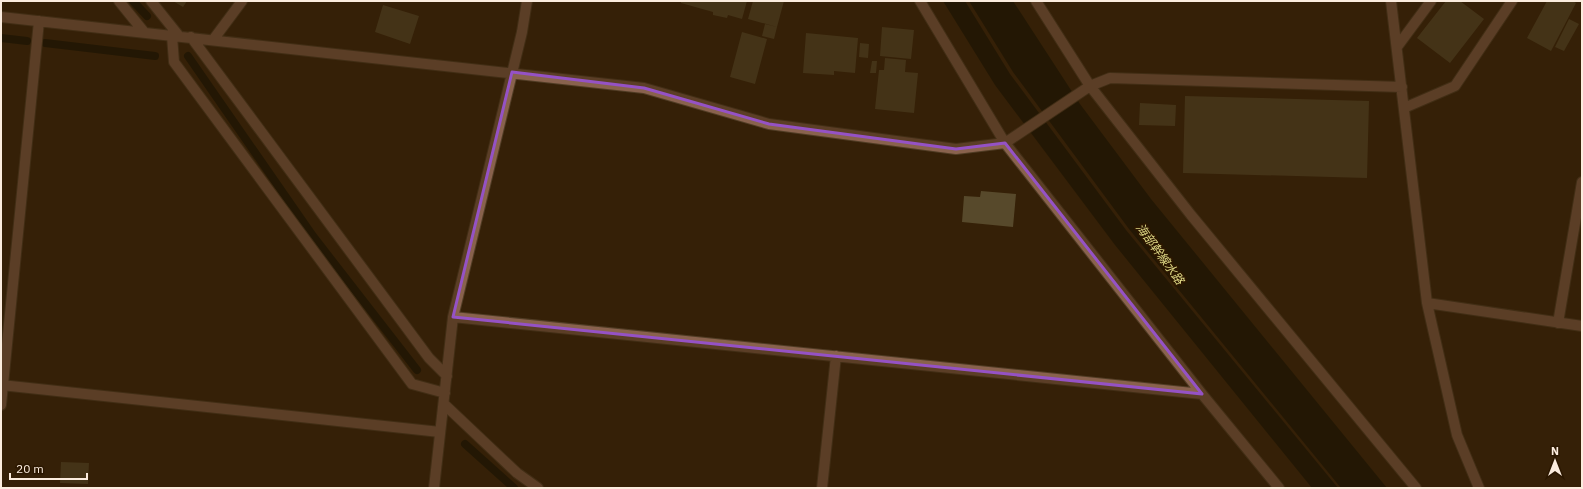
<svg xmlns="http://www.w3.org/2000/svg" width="1583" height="489" font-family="'IBM Plex Sans','Noto Sans JP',sans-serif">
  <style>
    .water { fill: #0f0d00 }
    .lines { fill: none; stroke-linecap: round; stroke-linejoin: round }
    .stream { stroke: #0f0d00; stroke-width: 8 }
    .building { fill: #57492b }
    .minor-casing { stroke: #513d25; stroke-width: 12 }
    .minor { stroke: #89624d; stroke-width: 10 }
    .marked { fill: none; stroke: #9552c5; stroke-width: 3; stroke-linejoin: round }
    .labels { text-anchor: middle; stroke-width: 4; stroke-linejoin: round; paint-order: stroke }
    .water-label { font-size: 12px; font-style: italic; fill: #ded784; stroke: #2b1700 }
  </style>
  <rect width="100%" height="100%" fill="#352007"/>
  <path class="water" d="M943,1H965L1010,74L1126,230L1338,488H1312L1115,245L995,85Z
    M969,1H1013L1080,104L1151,199L1387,488H1341L1129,229L1013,72Z"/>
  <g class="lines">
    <path class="stream" d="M133,1L147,16
      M1,38L27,41
      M45,43L155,56
      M188,56L313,236L417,370
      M465,444L514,488"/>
  </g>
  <path class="building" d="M173,1H187L183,7Z
    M681,1H747L742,19L728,15L727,18L713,15V12L681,3Z
    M753,1H784L777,27L748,19Z
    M1446,1H1460L1484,19L1450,63L1417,38Z
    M1547,1H1573L1576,3L1551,51L1527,38Z
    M383,5L419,16L410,44L375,32Z
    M1569,19L1579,24L1564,51L1555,47Z
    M765,24L777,27L774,39L762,36Z
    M882,27L914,30L911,59L880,56Z
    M742,32L767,39L755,84L730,77Z
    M806,33L858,38L855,73L834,71V75L803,73Z
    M860,43L869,44L868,58L859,57Z
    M885,58L906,60L905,72L918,73L914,113L875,109L879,70H884Z
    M872,61H877L876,73H870Z
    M1185,96L1369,101L1367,178L1183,173Z
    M1140,103L1176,105L1175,126L1139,125Z
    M981,191L1016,194L1013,227L962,222L964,196L980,197Z
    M61,462L89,463L88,484L60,483Z"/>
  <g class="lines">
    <defs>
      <path id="minor" d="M119,1L144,32
        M151,1L179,36
        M920,1L1005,143L1202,394L1279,488
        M1036,1L1090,86L1191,215L1416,488
        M1391,1L1427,303L1457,435L1479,488
        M1,17L644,88L769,124L956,149L1005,143L1090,86L1110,78L1402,87
        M172,36L174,62L412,384L445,393
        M191,37L429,358L447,376
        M213,40L242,1
        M1397,47L1431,1
        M1404,108L1455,86L1512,1
        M1427,303L1582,326
        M453,317L1202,394
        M1558,323L1582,182
        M1,385L440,432
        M444,404L517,473L538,488
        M1,405L39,21
        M434,488L453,317L522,32L527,1
        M822,488L836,356"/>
    </defs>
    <use href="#minor" class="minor-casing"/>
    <use href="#minor" class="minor"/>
  </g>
  <path d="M0 0H1583V489H0ZM512,72L644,88L769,124L956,149L1005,143L1202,394L453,317Z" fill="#352007" fill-opacity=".55" fill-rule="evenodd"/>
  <path class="marked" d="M512,72L644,88L769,124L956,149L1005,143L1202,394L453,317Z"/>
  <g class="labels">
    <g class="water-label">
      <text transform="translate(1160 254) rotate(54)" y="4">海部幹線水路</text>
    </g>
  </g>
  <rect width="1583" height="489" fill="none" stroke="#fbecde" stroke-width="4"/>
  <g transform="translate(1555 461)" stroke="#2b1700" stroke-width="3" paint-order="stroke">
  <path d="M0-3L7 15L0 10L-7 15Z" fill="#fbecde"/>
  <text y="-6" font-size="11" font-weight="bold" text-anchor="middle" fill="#fbecde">N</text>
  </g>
  <path d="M10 473v6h77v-6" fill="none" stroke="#fbecde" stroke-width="2"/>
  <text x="16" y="473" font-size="12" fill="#fbecde" stroke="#2b1700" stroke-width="3" paint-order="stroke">20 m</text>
</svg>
